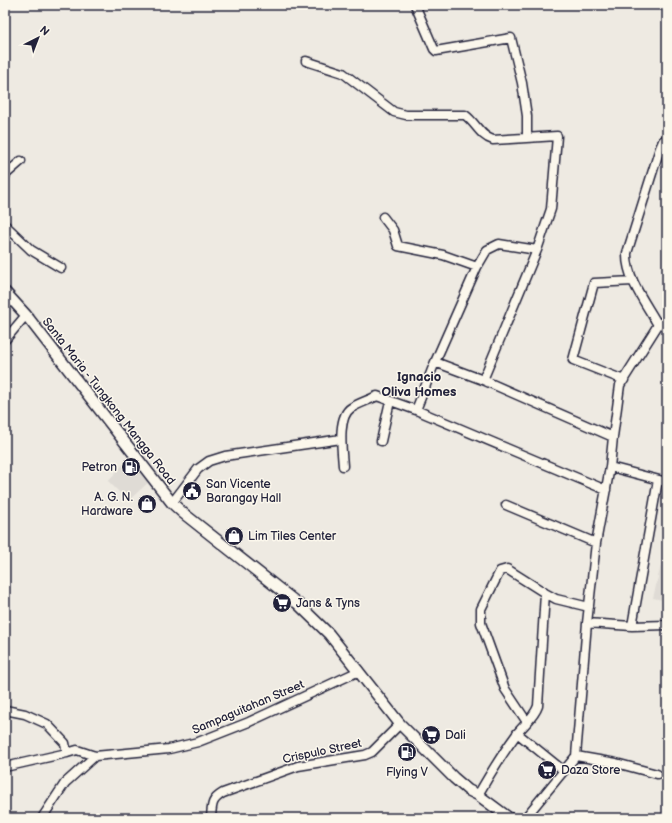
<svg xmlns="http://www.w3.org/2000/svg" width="672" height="823" font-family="'Balsamiq Sans',sans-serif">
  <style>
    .built { fill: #dfdbd5 }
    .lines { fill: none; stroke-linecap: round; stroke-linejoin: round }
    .minor-casing { stroke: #22223b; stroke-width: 11 }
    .major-casing { stroke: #22223b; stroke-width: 13 }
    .minor { stroke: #fbf7ec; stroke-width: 8 }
    .major { stroke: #fbf7ec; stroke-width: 10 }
    .labels { text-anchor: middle; stroke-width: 3; stroke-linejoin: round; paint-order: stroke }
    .street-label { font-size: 12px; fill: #22223b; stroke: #fbf7ec }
    .poi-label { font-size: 12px; fill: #22223b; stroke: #fbf7ec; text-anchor: start }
    .neighbourhood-label { font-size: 13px; font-weight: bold; fill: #22223b; stroke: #fbf7ec }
  </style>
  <rect width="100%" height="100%" fill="#eeeae2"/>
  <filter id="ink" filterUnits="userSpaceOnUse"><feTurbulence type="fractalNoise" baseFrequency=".025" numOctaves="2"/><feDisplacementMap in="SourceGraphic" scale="8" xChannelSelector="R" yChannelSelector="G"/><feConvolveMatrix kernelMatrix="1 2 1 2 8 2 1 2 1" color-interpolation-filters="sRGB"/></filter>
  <g filter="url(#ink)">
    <path class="built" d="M132,455L151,480L128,501L108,481Z
      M667,540V601L653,598Z"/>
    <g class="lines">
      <defs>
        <path id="minor" d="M415,5L434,49L436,51L511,38L522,83L527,116V138
          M306,61L343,73L394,112L406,115H465C476,123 480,136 493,140L557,136L551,209L537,250L483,380
          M5,175L21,161
          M383,217L393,230L398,246L443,255L477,267
          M5,225L31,250L61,268
          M658,325L667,319
          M5,340L26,315
          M435,362L483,380L613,437
          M624,380L573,360L594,283L633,281
          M416,410L435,362L477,267L487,250L499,244L537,250
          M381,441L390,401
          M343,466C342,451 337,417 351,408C359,403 369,400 377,396L416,410L606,490
          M610,467L667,482
          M172,503L198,469L209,461L225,456L341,439
          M506,505L596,543
          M587,623L632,626L658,480
          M632,626L667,625
          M5,710L25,714L47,724L65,743L67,753
          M527,722L505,689L481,623V609L500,571L507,569L545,593
          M517,733L564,771
          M576,756L616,763L657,774
          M5,767L67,753L77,750L95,756L169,749L198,742L249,722L359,671
          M478,795C490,774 502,754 516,735C523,725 534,718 538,706L545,593L556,599L589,607
          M42,818L65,783L95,756
          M211,818C212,805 211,800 223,793L298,766L365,755L372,752L400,724
          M525,818L576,756L587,623L596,543L610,467L613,437L620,385L658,325C646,303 626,279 627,253L660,148L663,141L667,138"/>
        <path id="major" d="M5,292L26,315L172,503L183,513L297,603L329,634L400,724L454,778L468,790L478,795L509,818"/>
      </defs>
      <use href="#minor" class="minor-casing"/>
      <use href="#major" class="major-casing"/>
      <use href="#minor" class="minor"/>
      <use href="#major" class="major"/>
    </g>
  </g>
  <defs>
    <symbol id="fuel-disc" viewBox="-11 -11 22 22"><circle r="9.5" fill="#22223b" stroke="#fbf7ec"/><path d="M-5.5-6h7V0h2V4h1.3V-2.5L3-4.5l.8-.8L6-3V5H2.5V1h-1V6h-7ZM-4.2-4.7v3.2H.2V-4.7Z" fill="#fff"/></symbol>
    <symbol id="civic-disc" viewBox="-11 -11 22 22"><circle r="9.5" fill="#22223b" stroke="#fbf7ec"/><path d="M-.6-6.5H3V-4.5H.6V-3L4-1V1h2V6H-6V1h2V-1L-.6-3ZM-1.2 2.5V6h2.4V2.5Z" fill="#fff"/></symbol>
    <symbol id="shop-disc" viewBox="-11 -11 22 22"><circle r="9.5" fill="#22223b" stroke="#fbf7ec"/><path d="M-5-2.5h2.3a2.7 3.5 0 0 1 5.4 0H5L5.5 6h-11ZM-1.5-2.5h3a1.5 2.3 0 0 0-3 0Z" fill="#fff"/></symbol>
    <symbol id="supermarket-disc" viewBox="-11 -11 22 22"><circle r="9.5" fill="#22223b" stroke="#fbf7ec"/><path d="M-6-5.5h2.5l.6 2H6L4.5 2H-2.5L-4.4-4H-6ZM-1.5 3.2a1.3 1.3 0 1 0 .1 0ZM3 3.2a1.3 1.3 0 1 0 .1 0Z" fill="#fff"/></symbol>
  </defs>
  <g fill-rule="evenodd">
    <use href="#fuel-disc" x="120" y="456" width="22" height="22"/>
    <use href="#civic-disc" x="181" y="480" width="22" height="22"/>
    <use href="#shop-disc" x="136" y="493" width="22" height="22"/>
    <use href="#shop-disc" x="223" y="525" width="22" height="22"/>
    <use href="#supermarket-disc" x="271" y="592" width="22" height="22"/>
    <use href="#supermarket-disc" x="420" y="724" width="22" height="22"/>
    <use href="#fuel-disc" x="396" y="741" width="22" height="22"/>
    <use href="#supermarket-disc" x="536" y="759" width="22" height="22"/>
  </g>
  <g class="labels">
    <g class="street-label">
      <text transform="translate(109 401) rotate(52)" y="4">Santa Maria - Tungkong Mangga Road</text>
      <text transform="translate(248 707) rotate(-23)" y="4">Sampaguitahan Street</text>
      <text transform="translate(322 751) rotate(-12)" y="4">Crispulo Street</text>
    </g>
    <g class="poi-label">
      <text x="117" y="471" text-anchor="end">Petron</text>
      <text x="206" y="488">San Vicente<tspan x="206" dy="14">Barangay Hall</tspan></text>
      <text x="133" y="501" text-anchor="end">A. G. N.<tspan x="133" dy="14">Hardware</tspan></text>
      <text x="248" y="540">Lim Tiles Center</text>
      <text x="296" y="607">Jans &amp; Tyns</text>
      <text x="445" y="739">Dali</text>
      <text x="561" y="774">Daza Store</text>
      <text x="407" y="776" text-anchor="middle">Flying V</text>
    </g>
    <g class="neighbourhood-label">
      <text x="419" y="381">Ignacio<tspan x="419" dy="15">Oliva Homes</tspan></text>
    </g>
  </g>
  <rect width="672" height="823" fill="none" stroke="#fbf7ec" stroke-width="20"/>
  <rect x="10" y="10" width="652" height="803" fill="none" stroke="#22223b" stroke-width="1.5" filter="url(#ink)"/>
  <g transform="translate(38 38) rotate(42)" stroke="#fbf7ec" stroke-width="3" paint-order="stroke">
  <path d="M0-3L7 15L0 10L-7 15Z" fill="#22223b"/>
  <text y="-6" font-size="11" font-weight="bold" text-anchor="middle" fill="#22223b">N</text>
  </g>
</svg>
